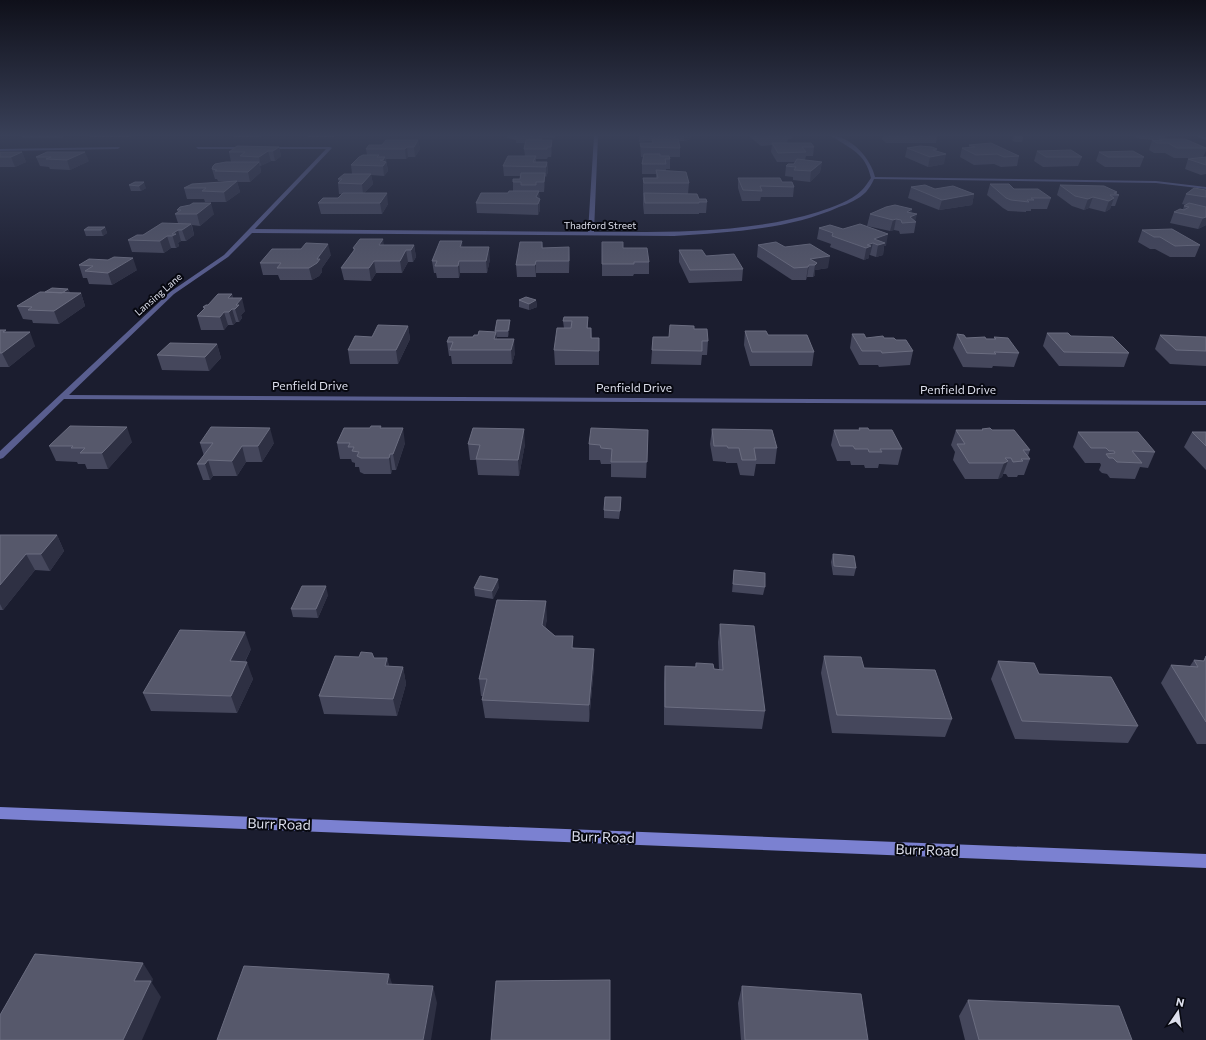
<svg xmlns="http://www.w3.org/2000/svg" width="1206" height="1040" font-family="Commissioner,sans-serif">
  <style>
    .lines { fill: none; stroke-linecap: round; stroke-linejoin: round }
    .street { fill: #595e8f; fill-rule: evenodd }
    .secondary { fill: #7b81d1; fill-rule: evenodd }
    .wall { fill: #45475c }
    .shaded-wall { fill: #2e3043 }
    .building { fill: #56586b; stroke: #6b6d80 }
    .labels { text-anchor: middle; stroke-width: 4; stroke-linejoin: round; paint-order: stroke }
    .far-street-label { font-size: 10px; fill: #dddfec; stroke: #070810 }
    .street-label { font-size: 12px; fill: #dddfec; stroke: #070810 }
    .near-street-label { font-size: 14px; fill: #dddfec; stroke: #070810 }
  </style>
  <rect width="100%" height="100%" fill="#1b1d2f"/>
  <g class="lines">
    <path class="street" d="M594,136H598L594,232C669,232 746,234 818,212C833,207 851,201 862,190C865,187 868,182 871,178C865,152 851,150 832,136C851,136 871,159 875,177L1156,181L1206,187V189L1156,183L874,179C872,184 869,188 866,192C859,199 848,204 839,207C788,230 729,232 674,236L252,233L228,257L174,294L69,395L1206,401V405L64,399L3,458L0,459V451L170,292L224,255L326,149H266L264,147H330L332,148L255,229L588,232Z
      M1198,136L1206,137V140L1199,137Z
      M120,147L118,149L0,151V149Z
      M196,147H248L250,148L248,149H198Z"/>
    <path class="secondary" d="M0,807L1206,854V868L0,819Z"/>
  </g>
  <path class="wall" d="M22,136H65L61,138H22Z
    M90,136H131L129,137H90Z
    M234,136H262L261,137H235Z
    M307,136H335L334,137H307Z
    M507,136H555V138H543L542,140H552V150L551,157H548L547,159H536V162H547L548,172L546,177L545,176L544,192H539L540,210L538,215L477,213L476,203L508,193L513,191V182L520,179V176H504L503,166L525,156L524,149L525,143H516V140L507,138Z
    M639,136H684V138L691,139L684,141H679L680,148V157H670V169H666V171L689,183L688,194L699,199L707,202L706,213H699V214H644L643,204V178H656V174H642V164L643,157H641L640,143H652V141L639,142Z
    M750,136H792L791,139H788L787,143L814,147L813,156H806L805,160L822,162L820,172L810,182L793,180V177L785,176L786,166L794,164L795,162H777L771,152L772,145L761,146L750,137Z
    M883,136H937L936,143H886L882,139Z
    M1013,136H1021L1023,138L1022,142H1015L1012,140Z
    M1135,136H1165L1164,139L1206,148V151L1203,157H1206V174L1201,175L1185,169L1188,159L1198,158H1174L1165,153H1154L1149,150L1152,140H1158L1139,139Z
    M418,140L420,149L415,157H408L406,159H386L388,171L384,176L371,175L373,184L364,193L388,204L382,214H321L318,203L338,198L342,194H339L338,183L339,182L338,179L352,174L351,165L367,155L366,149L382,145Z
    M969,145L1019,156L1017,166L1001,167L994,164L974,165L960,157L962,148H969Z
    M279,147L281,156L275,161H271L260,166L261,172L250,182H237L240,192L226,202H205L204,199H187L184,188L234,182L218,181L217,179H215L212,169L241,162H231L229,152Z
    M907,148L937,151L944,164L928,167L905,157Z
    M1037,151L1082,157L1078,166L1043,167L1034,161Z
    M0,152H22L26,162L15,167H0Z
    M47,152L89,161L70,170L50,169L49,167L40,166L36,157Z
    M1099,152L1144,157L1140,167H1105L1096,161Z
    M738,178L782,182L794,187L793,197H761L760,201H742L738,188Z
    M135,182L146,188L141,191H131L129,185Z
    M990,184L1014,189L1051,198L1047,209H1031V211H1026V212L1008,211L1003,208L987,195Z
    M1060,185L1117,192V194L1119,195L1115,206H1111L1110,209L1105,212L1089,208L1084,210L1072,206L1057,195Z
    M911,187L935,189L974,194L972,205L939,210L908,198Z
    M1206,190V225L1198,229L1170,223L1174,212L1183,209L1184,206L1186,205L1182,204L1186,194Z
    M912,209L911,213L916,222L914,233L900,234L899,231L894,230L890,231L867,226L870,214Z
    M177,210L214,214L200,226L192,225L194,235L186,241H181L178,243L179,246L176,248H171L164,253L132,252L128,240L178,223L175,214L178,212Z
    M105,227L107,233L103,236H86L84,230Z
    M819,228L886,246H884L883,255L876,257L870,255H869V258L864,260L830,247L831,244L817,239Z
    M1142,230L1200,245L1195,257H1170L1155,249H1150L1138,242Z
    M542,242L543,248L569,247V273H536V277H517L516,265Z
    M602,242L623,248L649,262V274H634L633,276H602Z
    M384,245H414L416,257L413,262H408L402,273H376L371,281L344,280L341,268L354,251L353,248Z
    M758,245L785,247L828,268L815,270V275L813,277H807L806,280H792L757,257Z
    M462,247L490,259L487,273H460L459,278H437L436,273H434L432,261Z
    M679,250L706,256L743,269L742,281L689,283L679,262Z
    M331,255L322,268V272L319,276L312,280H280L278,275H263L260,263Z
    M79,265L137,270L112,285L89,284L87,278H83Z
    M68,289L70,293H81L85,306L59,324L33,323L32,320L23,319L17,306L45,292Z
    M232,294L233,298L245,311L241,315L242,318L239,322H236L233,325H228L224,330H201L197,316L204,309L203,307L208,305Z
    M519,300H536L537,307L529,310L519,307Z
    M588,317V328H591L592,338L599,351V365H555L554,350L564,328L563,321Z
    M510,320V326L508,337H497V339L515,353L512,364H452L451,356H449L447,342L473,337L478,335L495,332V331Z
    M408,326L410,339L398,364H350L348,350L372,337Z
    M694,329L708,341L707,355H702L701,365L651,364L653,337H669Z
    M0,330L6,332L35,346L9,367H0Z
    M745,331L768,335L814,352L812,366H750L744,345Z
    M1047,333L1071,336L1129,353L1124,367L1059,366L1043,346Z
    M852,334L866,338H884L913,351L910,365L879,367L878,365H859L850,348Z
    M957,334L966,338L994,339V337L1019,353L1014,367L993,366L992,368L963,367L953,348Z
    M1160,335L1206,337V366L1170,364L1155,349Z
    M217,344L221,358L209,371L162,370L157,355Z
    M381,428L405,443L396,470H392L391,474H364L360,472L359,467H355V463L352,462L351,459H340L337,443Z
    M859,428L869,430L902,449L898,465L879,464L878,468H865L864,465H851L850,461H837L831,445L834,430H859Z
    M712,429L777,448L775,464H756L754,476L740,475L737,463H726V462L713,461L710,444Z
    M982,429L992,430L1030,450L1028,456L1030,459L1024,475H1018L1017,477H1008L1006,474H1003L1002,477L998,479H965L953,460L955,452L951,445L956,430H982Z
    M648,430L646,478L611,477V464H601L600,460H589V444Z
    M1078,432L1155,452L1148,468L1140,467L1135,479L1110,478L1107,474L1102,473L1099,470L1101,465L1100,463H1085L1073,447Z
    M1192,432H1206V470L1184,447Z
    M132,442L108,469H87L85,464H78L77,462L56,461L49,446Z
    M200,443H274L262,462H246L237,476H213L210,480H203L197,464L204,456Z
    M468,444H525L519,476L478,475L476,460H470Z
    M621,505L619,519L604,518V510Z
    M0,535H57L64,551L50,571L35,570L3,610H0Z
    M833,554L856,568L854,576L833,575L831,562Z
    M734,570L765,587L763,595L732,592Z
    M499,587L493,599L475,596L474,588Z
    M328,595L318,618L293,617L291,609Z
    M547,619L545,627L555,636L574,648L594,666L589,722L485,718L482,700L483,696H481L479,679Z
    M720,624L765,711L762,729L664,725V683L665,666L695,667L696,663L714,669L719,670L718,642Z
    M251,649L245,662L253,679L237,713L151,711L143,693Z
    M824,656L864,668L952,719L945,737L832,733L821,673Z
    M1206,656V744H1197L1161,683L1171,665L1190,666L1194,660L1203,661Z
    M374,658H387L389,666L403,667L406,684L397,716L324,714L319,696Z
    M998,661L1039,674L1138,726L1128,743L1015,739L991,679Z
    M742,986L868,1040H741L738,1003Z
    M968,1000L1132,1040H965L959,1016Z"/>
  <path class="shaded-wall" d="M60,136H65L61,138Z
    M684,136H691V139L684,141Z
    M418,140L420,149L415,157L414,147Z
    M552,140V150L551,157V147Z
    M279,147L281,156L275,161L273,151Z
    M407,147L408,157L406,159L405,149Z
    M937,149L936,156L946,154L944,164L928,167L930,157L933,150Z
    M268,151L271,161L261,166L259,157Z
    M22,152L26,162L15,167L11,157Z
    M85,152L89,161L70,170L67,160Z
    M385,157L388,171L384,176L383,166L384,165L383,160Z
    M259,162L261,172L250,182L248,172Z
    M547,162L548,172L546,177V167Z
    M822,162L820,172L810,182L811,171Z
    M545,173V183L544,192V182Z
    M371,174L373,184L363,194L362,184Z
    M237,181L240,192L226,202L224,192Z
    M144,182L146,188L141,191L139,186Z
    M539,191L540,210L538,215V204L536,197Z
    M387,193L388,204L382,214L380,203Z
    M974,194L972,205L939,210L942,200Z
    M1093,197L1089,208L1084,210L1088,199Z
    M1114,198L1110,209L1105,212L1109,201Z
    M211,203L214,214L200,226L197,214Z
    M912,209L909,220L907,212Z
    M917,214L915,222L910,217Z
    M1206,217V225L1198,229L1203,218Z
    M896,219L894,230L890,231L893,220Z
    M191,224L194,235L186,241L182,230Z
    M105,227L107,233L103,236L101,230Z
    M178,230L181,241L178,243L179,246L176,248L172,234Z
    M888,234L886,246H884L883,255L876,257L878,245L874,239Z
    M167,236L171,248L164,253L160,241Z
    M383,239L385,251L379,245Z
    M462,241L463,253L460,247Z
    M873,243L870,255H869V258L864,260L867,245Z
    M328,244L331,255L322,268V272L319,276L312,280L309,268L317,259Z
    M414,245L416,257L413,262L411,250Z
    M489,247L490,259L487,273L486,261Z
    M569,247L570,259L569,273Z
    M406,250L408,262L402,273L400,261Z
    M830,256L828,268L815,270V275L813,277L815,265L810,259Z
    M133,258L137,270L112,285L108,273Z
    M374,261L376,273L371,281L369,268Z
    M459,261L460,273L459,278L458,266Z
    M536,261V277L535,265Z
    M809,265L807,277L806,280L808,267Z
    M68,289L71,295L61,293Z
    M81,293L85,306L59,324L54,311Z
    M232,294L235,307L232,309L236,322L233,325L229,312L228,298Z
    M242,298L245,311L241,315L242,318L239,322L235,309L236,305Z
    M536,300L537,307L529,310V304Z
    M224,312L228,325L224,330L220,317Z
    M510,320V326L508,337V331Z
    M408,326L410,339L398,364L396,350Z
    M30,332L35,346L9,367L2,353Z
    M496,332L498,345L494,339Z
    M514,339L515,353L512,364L511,350Z
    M217,344L221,358L209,371L205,357Z
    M127,427L132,442L108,469L102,453Z
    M270,428L274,443L262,462L258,446Z
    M403,428L405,443L396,470L393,454Z
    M524,429L525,444L519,476L518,460Z
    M242,446L246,462L237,476L232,461Z
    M390,454L392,470L391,474L389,458Z
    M208,460L213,476L210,480L205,464Z
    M1008,461L1002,477L998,479L1004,463Z
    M57,535L64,551L50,571L41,554Z
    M26,554L35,570L3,610L0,604V585Z
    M498,579L499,587L493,599L492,591Z
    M326,586L328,595L318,618L316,609Z
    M546,601L547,619L543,642L542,625Z
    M245,632L251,649L236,679L230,661Z
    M594,649V666L589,722V705Z
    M387,658L391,675L385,666Z
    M247,662L253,679L237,713L231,696Z
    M403,667L406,684L397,716L393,699Z
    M143,963L153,979L152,983L161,997L142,1040H123L134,981Z
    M389,974L394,990L387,984Z
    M433,986L437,1003L431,1040H423Z"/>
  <path class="building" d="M1014,136H1021L1023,138H1016Z
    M652,138H678L680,148L641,147L640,143H653Z
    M1159,139H1185L1206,148H1177L1168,143H1157L1152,140L1162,141Z
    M386,140H418L414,147H407L405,149H366L369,145H382Z
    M526,140H552L551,147H547V149H524Z
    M772,143H811L814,147H802L806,152L778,153Z
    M991,143L1019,156L1004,157L997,154L976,155L962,148L975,147L969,145Z
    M237,146L279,147L273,151H268L259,157L240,156L245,152H229Z
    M920,146L932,147L937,149L933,150L946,154L930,157L907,148Z
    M1071,150L1082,157H1046L1037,151Z
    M1133,151L1144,157H1108L1099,152Z
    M0,152H22L11,157H0Z
    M47,152H85L67,160L46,159L51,157H36Z
    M644,154H660V156H669L670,159H665L666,164H642Z
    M363,155H379L377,157H385L383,160H380L386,162L383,166L351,165L359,157Z
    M508,156H536L533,162H547L546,167L503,166Z
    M1206,157V165L1188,159Z
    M797,159L822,162L811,171L794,170L796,167L786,166L788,164H794Z
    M226,162H259L248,172L215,171L217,170L212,169L213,166L215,164Z
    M656,170L686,172L689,183H644L643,178H658Z
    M521,173H545L544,182H536V185H521V182H513V179H520Z
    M344,174H371L362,184L338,183L342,179H338Z
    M738,178H780L782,182H792L794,187L760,186L762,191L743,190Z
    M237,181L224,192L202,191L206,188H184L192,184Z
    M135,182H144L139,186L129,185Z
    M990,184H1009L1014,189H1038L1051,198H1031L1034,200H1027L1029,202L1011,200L1006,198Z
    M925,185L935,189L953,186L974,194L942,200L911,187Z
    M1060,185L1104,186L1117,192L1114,193L1119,195H1110L1114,198L1109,201L1093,197L1088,199L1075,196Z
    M1194,188L1206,190V197L1186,194Z
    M509,191H539L536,197L540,199L538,204L476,203L481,193H508Z
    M343,193H387L380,203H318L323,198H338Z
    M644,193L697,194L699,199H706L707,202H699V203H645Z
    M193,203H211L197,214H175L181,210H177L180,207L190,205Z
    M1189,203L1206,207V217L1203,218L1174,212L1180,209L1184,210L1189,207L1184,206Z
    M895,205L912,209L907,212L917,214L910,217L916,222L902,223L901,220L896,219L893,220L870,214L886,207Z
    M162,223L191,224L182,230H178L172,234H176L172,236H167L160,241L128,240L137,235H143Z
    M860,224L888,234L874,239L885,243L878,245L873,243L867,245L871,246L866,248L832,236L833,233L819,228L830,225L843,229Z
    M88,227H105L101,230H84Z
    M1172,229L1200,245L1175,246L1160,237H1154L1142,230Z
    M360,239H383L379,245H414L411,250H406L400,261H374L369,268H341L355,249L353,248Z
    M440,241H462L460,247H489L486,261H459L458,266H435L437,261H432Z
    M520,242H542V248L569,247V261H536L535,265H516Z
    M602,242H623V248H647L649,262H634V264H602Z
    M776,242L785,247L810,244L830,256L810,259L817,263L815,265H809L808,267L794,268L758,245Z
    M306,243L328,244L317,259H320L317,263L309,268H277L281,263H260L272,249H301Z
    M679,250H702L706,256L734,254L743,269L690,270Z
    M114,257L133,258L108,273L85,271L93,266L79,265L89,259L108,260Z
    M52,288L68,289L62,293L45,292Z
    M40,292L81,293L54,311L28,310L32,307L17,306Z
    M218,294H232L228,298H242L236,305H239L235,309H232L229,312H224L220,317L197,316L205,308L203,307L206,305H208Z
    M526,297L536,300L529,304L519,300Z
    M564,317H588L587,328H591V338H599V351L554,350L557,328H571L572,321H563Z
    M497,320H510L508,331H495Z
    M378,325L408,326L396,350H348L355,336L372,337Z
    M670,325L694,326V329H707L708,341H702V351L652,350L653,337H669Z
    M0,330H6L3,332H30L2,353H0Z
    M479,331L496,332L494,339H514L511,350H450L453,342H447L449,337H473L474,335H478Z
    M745,331H766L768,335H807L814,352H752Z
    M1047,333H1068L1071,336L1113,337L1129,353L1064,352Z
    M852,334H864L866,338L883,336L884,338H894L896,340H906L913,351L882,353L881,351H862Z
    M957,334L964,335L966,338L985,337L986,339H996L994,337L1008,338L1019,353L994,352L996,354L967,353Z
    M1160,335L1206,337V351L1176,350Z
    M170,343L217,344L205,357L157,355Z
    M70,426L127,427L102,453H80L85,448H71L73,446H49Z
    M371,426H381L380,428H403L393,454H390L389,458H361L357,456L359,452L352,451L354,447H348L350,443H337L344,428H370Z
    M211,427L270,428L258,446H242L232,461L208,460L205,464H197L213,443H200Z
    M473,428L524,429L518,460L476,459L480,445L468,444Z
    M591,428L648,430L647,462H611L612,449L601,448L600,445L589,444Z
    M859,428H868L869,430H892L902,449H880L882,452H869L868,449H855L853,446H840L834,430H860Z
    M990,428L992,430H1014L1030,450H1023L1030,459H1021L1023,461L1013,462L1011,458H1005L1008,461L1004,463H969L957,444H965L956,430H983L982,429Z
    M712,429L772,430L777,448H754L756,460H742L739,448H728L727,446H714Z
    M1078,432H1138L1155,452L1132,451L1142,463L1117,462L1113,458H1109L1106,454L1115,453L1114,451H1109L1106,448H1091Z
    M1192,432H1206V446Z
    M605,497H621L620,511L604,510Z
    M0,535H57L41,554H26L0,585Z
    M833,554L854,556L856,568L834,566Z
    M734,570L765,573V587L733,584Z
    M480,576L498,579L492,591L474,588Z
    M302,586H326L316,609H291Z
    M497,600L546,601L542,625L555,636H573L572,648L594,649L589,705L482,700L487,679H479Z
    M720,624L754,626L765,711L665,707V666L696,667V663L713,664L714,669L723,670Z
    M180,630L245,632L230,661L247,662L231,696L143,693Z
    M361,652L372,653L374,658H387L385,666L403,667L393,699L319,696L335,656L359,657Z
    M824,656L861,657L864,668L935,670L952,719L837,715Z
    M1206,656V722L1171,665L1198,667L1194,660L1204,661Z
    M998,661L1034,663L1039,674L1111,677L1138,726L1022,721Z
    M35,954L143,963L134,981H151L123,1040H0V1015Z
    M244,966L389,974L387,984L433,986L423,1040H217Z
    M610,980V1040H491L496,981Z
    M742,986L861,994L868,1040H745Z
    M968,1000L1119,1006L1132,1040H979Z"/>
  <linearGradient id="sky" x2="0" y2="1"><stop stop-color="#0f101a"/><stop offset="0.48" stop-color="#394058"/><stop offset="1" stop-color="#394058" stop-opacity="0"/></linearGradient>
  <rect width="1206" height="282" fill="url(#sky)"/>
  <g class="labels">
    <g class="far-street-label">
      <text x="600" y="229">Thadford Street</text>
      <text transform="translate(158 294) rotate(-41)" y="4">Lansing Lane</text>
    </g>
    <g class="street-label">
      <text x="310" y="390">Penfield Drive</text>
      <text x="634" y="392">Penfield Drive</text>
      <text x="958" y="394">Penfield Drive</text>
    </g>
    <g class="near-street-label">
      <text transform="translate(279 824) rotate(2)" y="5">Burr Road</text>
      <text transform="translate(603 837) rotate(2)" y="5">Burr Road</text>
      <text transform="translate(927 850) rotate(2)" y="5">Burr Road</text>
    </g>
  </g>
  <g transform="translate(1178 1012) rotate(13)" stroke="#070810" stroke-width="3" paint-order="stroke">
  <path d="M0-3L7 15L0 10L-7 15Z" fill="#dddfec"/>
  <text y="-6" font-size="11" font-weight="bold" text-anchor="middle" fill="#dddfec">N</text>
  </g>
</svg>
